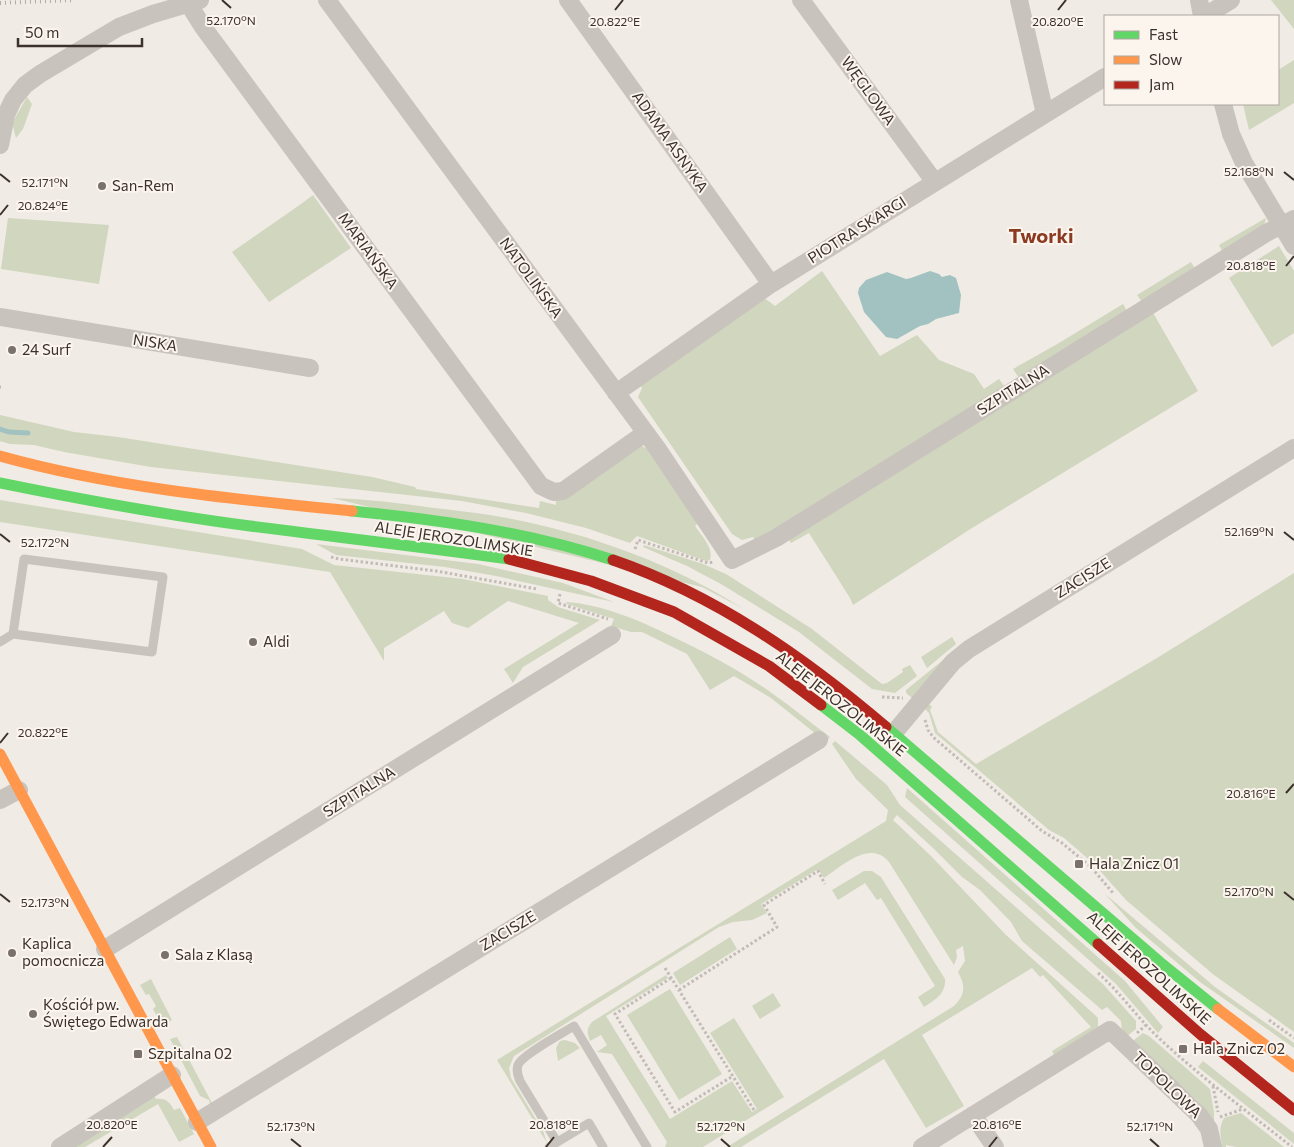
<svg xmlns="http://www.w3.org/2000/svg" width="1294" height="1147" font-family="Commissioner,sans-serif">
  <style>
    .green { fill: #d1d6bf }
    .water { fill: #a1c2c1 }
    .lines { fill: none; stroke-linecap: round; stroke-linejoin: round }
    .stream { stroke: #a1c2c1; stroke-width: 5 }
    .path { stroke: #c2bbb6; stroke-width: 3; stroke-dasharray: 2.5 2.5; stroke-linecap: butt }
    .lane { stroke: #c9c3be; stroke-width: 9 }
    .street { stroke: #c9c3be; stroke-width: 18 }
    .fast { stroke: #63d668; stroke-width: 11 }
    .slow { stroke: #ff974d; stroke-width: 11 }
    .jam { stroke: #b3261e; stroke-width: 11 }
    .rail { stroke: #b1aca8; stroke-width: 4; stroke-dasharray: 1 4; stroke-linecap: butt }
    .ticks { fill: none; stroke: #3b302b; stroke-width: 2 }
    .poi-dot { fill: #7a716c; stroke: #fbf5ee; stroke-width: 2 }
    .labels { text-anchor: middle; stroke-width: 4; stroke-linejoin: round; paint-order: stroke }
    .street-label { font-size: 15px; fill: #3b302b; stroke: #fbf5ee }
    .poi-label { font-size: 15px; fill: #3b302b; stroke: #fbf5ee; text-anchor: start }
    .district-label { font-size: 20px; font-weight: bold; fill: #8c3b22; stroke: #fbf5ee }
    .ticks-label { font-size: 12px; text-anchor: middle; fill: #3b302b; stroke: #fbf5ee; stroke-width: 4; stroke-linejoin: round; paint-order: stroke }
  </style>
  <rect width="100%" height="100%" fill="#f0ebe5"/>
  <path class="green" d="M1271,0H1294V29Z
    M1294,60V103L1249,130L1243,104H1278V70Z
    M27,97L32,104L23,129L16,138L12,123Z
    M313,195L351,248L269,302L232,252L301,204Z
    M8,218L109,225L99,284L1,269Z
    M1266,218L1264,226L1223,253L1219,245Z
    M1279,246L1294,271V333L1272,347L1229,278Z
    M1191,262L1196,270L1142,302L1137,295Z
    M822,271L880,356L917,335L939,360L974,374L984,389L999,379L1007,390L756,542L753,537L742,540L732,534L638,397L642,388L639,384L763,297L775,306Z
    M1123,304L1129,314L1021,381L1013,369L1059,343Z
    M1152,311L1198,391L972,528L853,605L850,598L809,533L791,543L787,536Z
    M0,415L74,432L118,437L372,477L415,487L416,489L539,508L540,501L556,505V498L633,448L642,446L650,451L699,522L695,526C701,535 714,548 710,560L706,561L637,536L630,543L586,528L526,513L462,501L151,467L64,452L34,445L10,444L0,441Z
    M332,498C366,499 400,503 434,508C452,510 471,512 490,515C577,529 669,561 744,609L702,587Z
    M0,500L302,549L334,565L463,579L548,596V600L558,607L600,620L523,667L513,683L504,669L579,623L508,601L468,628L452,623L444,611L384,648V661L330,572L0,522Z
    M316,544L478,564L563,583L614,602L496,576L445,567L336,555Z
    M644,545L703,564L726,574L812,629L882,684L887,683L903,672L902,669L910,665L917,676L895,693L872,689L799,632L721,584L687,566L643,547Z
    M1294,573V1032L1214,975L1126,900L1093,863L1064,838L1049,830L935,733L929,713L924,708L928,703L932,707L930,710L938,732L976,764L1157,658Z
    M566,602C599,604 637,619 667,634C703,651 740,670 773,694C792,707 811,723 830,737L826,742L771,698L734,676L710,690L687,654L642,632H631L611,626L614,619L567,604Z
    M952,637L956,644L927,668L921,657Z
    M948,656L912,698L906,693V690Z
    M835,741L887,785L900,805L1103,984L1136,1021V1029L1126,1037L1122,1032L1121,1021L1107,1007L1102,1010L1022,941L1011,922L980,890L962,877L933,848L897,815L893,820L931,856L1006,935L1095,1015L1098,1018V1027L1055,1057L1052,1051L1091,1027L1043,975L1040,977L1032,968L922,1035L964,1106L926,1128L884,1059L741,1147H727L954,1006C965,995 966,986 958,972L965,961L963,946L956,950L957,957L954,965L889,862C870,839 842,866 824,878L818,869L761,904L767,913L752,920L733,922L719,927L514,1056L509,1068L511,1078L543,1131L547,1143L497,1060L886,821L888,810L856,779L832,744Z
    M907,788L1125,981L1163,1027L1158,1033L1116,984L905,797Z
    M864,871H872L881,877L945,979C946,994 935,1000 924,1007L918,997L935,986L881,898L877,900L865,883L838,900L832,890Z
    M1105,894L1215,987L1294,1043V1048L1200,982L1136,928Z
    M730,937L737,949L680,985L673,973Z
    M666,975L668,978L606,1016L670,1119L732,1081L752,1112L757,1109L710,1033L734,1018L784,1097L703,1147H665L667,1142L612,1054L597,1052L607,1045L601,1035L590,1041C587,1033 586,1029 592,1022Z
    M151,979L172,1020L162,1026L153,1009L156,1006L149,994L146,995L140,985Z
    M670,989L722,1074L679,1100L627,1015Z
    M773,993L781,1006L760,1019L752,1006Z
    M1143,1033L1149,1036L1210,1089L1214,1112V1121L1197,1100L1160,1070L1133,1044L1134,1040Z
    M177,1037L212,1103L292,1053L294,1056L210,1105L209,1100L200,1096L170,1039Z
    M565,1040L575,1043L580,1048L558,1061L556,1048L560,1041Z
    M1203,1061L1294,1133V1144L1198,1067Z
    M154,1093L156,1099C167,1098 169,1102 174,1110L180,1108L194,1134L179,1142L158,1104L85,1147H71Z
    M1241,1113L1284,1147H1236L1226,1145V1147H1222C1221,1136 1218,1128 1224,1118Z"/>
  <path class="water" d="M930,271L939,274L942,277L950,275L956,278L961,295L959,313L936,319L928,324L920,326L897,339L886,337L864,312L858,293L859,288L866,280L887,272L906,279L911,278Z"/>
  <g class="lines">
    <path class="stream" d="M0,429L9,432L28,433"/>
    <path class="path" d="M0,387H1
      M635,549L638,540L708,563L714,562
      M331,557L339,559L436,571L537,589
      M560,594L558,603L608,619
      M882,697L903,698
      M925,720L928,730L933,737L1042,831L1062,843L1091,867L1113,893
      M665,968L754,1110
      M1098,973C1121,993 1138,1019 1161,1040C1202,1078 1248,1112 1292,1147
      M671,978L615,1014L675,1112L733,1076
      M679,990L777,927L764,905L818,871L825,884
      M1269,1020L1294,1038
      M1137,1033L1146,1025
      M1213,1086L1218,1112
      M1220,1117L1243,1109"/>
    <path class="lane" d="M0,642L13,634L152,652L163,577L24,559L13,634
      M557,1142L520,1081C518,1076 516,1071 518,1065C522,1055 563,1033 574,1026L647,1147
      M549,1147L589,1123L603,1147"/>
    <path class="street" d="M327,0L657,448L732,560L776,538L1268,232L1294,219
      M568,0L771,284
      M801,0L934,181
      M1019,0L1045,114
      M1199,0L1202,16
      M191,3L193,11L203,27L541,486L554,492L563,491L645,433
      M1205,16L1231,0
      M1223,104L1231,134L1244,163L1294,246
      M0,145L6,115L13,100L25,85L40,74L119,27L153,14L200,0
      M0,317L310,368
      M616,393L771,284L1105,77
      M893,734L953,662L969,649L1294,448
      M0,800L19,790
      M105,949L612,635
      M973,1115L995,1147
      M197,1122L819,740
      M60,1147L172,1075
      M922,1147L1110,1030L1199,1115L1209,1129L1213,1147"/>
    <path class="fast" d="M0,483C83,500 166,515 250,526C336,537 422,547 509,559
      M352,511C440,520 528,532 613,560
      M821,705L860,735L1098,944
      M886,727L1161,963L1218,1009"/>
    <path class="slow" d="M0,456C115,488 233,499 352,511
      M0,754L211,1147
      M1218,1009L1294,1067"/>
    <path class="jam" d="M509,559L591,581L674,612L769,666L821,705
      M613,560C715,595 804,657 886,727
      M1098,944L1200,1034L1294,1110"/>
    <path class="rail" d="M0,3L75,0"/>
  </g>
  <path class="ticks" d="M222,0L231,8M615,10L623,0M1058,10L1066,0M1284,172L1294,180M0,174L10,182M0,215L8,205M1286,266L1294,256M1284,532L1294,540M0,534L10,542M0,743L8,733M1286,793L1294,784M1284,892L1294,900M0,894L10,902M291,1139L301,1147M721,1139L730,1147M1150,1139L1159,1147M103,1147L112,1137M546,1147L554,1137M989,1147L997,1137"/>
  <g class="poi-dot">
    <circle cx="102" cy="186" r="5"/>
    <circle cx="12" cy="350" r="5"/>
    <circle cx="253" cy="642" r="5"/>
    <rect x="1074" y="859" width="10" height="10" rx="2.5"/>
    <circle cx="12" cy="953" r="5"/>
    <circle cx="165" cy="955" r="5"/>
    <circle cx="33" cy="1014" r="5"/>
    <rect x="1178" y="1044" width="10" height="10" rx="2.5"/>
    <rect x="133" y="1049" width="10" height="10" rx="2.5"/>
  </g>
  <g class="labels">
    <g class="street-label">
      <text transform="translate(868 91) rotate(54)" y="5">WĘGLOWA</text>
      <text transform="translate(670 142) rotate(55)" y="5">ADAMA ASNYKA</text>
      <text transform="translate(857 230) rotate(-32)" y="5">PIOTRA SKARGI</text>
      <text transform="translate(368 251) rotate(54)" y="5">MARIAŃSKA</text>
      <text transform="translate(531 278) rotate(54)" y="5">NATOLIŃSKA</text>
      <text transform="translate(155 343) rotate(9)" y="5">NISKA</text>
      <text transform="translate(1013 390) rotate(-32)" y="5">SZPITALNA</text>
      <text transform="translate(454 539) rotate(9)" y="5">ALEJE JEROZOLIMSKIE</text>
      <text transform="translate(1083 578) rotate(-32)" y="5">ZACISZE</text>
      <text transform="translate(841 704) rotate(38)" y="5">ALEJE JEROZOLIMSKIE</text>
      <text transform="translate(359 792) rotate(-32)" y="5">SZPITALNA</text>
      <text transform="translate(508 931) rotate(-31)" y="5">ZACISZE</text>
      <text transform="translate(1149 968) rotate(42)" y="5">ALEJE JEROZOLIMSKIE</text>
      <text transform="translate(1167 1085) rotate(44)" y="5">TOPOLOWA</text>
    </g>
    <g class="poi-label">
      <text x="112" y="191">San-Rem</text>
      <text x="22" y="355">24 Surf</text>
      <text x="263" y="647">Aldi</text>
      <text x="1089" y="869">Hala Znicz 01</text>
      <text x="22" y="949">Kaplica<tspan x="22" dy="17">pomocnicza</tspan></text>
      <text x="175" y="960">Sala z Klasą</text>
      <text x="43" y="1010">Kościół pw.<tspan x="43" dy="17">Świętego Edwarda</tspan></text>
      <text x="1193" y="1054">Hala Znicz 02</text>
      <text x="148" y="1059">Szpitalna 02</text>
    </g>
    <g class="district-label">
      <text x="1041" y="243">Tworki</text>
    </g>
  </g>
  <g class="ticks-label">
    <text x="231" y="25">52.170°N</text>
    <text x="615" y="26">20.822°E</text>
    <text x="1058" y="26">20.820°E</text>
    <text x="1249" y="176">52.168°N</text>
    <text x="45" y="187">52.171°N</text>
    <text x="43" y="210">20.824°E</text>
    <text x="1251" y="270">20.818°E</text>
    <text x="1249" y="536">52.169°N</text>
    <text x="45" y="547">52.172°N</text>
    <text x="43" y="737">20.822°E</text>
    <text x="1251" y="798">20.816°E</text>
    <text x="1249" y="896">52.170°N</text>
    <text x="45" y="907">52.173°N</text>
    <text x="112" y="1129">20.820°E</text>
    <text x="554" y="1129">20.818°E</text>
    <text x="997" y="1129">20.816°E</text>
    <text x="291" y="1131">52.173°N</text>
    <text x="721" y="1131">52.172°N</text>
    <text x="1150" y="1131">52.171°N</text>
  </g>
  <rect x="1104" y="15" width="175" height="90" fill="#fbf5ee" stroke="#aea6a0"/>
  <rect x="1114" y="31" width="25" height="8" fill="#63d668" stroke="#aea6a0"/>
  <text x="1149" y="40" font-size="15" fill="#3b302b">Fast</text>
  <rect x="1114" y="56" width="25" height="8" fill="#ff974d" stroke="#aea6a0"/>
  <text x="1149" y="65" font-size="15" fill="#3b302b">Slow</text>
  <rect x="1114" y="81" width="25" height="8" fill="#b3261e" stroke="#aea6a0"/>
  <text x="1149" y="90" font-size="15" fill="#3b302b">Jam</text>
  <path d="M18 38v8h124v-8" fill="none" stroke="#3b302b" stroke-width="2.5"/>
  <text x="25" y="38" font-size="15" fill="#3b302b" stroke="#fbf5ee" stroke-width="4" paint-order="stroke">50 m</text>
</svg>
